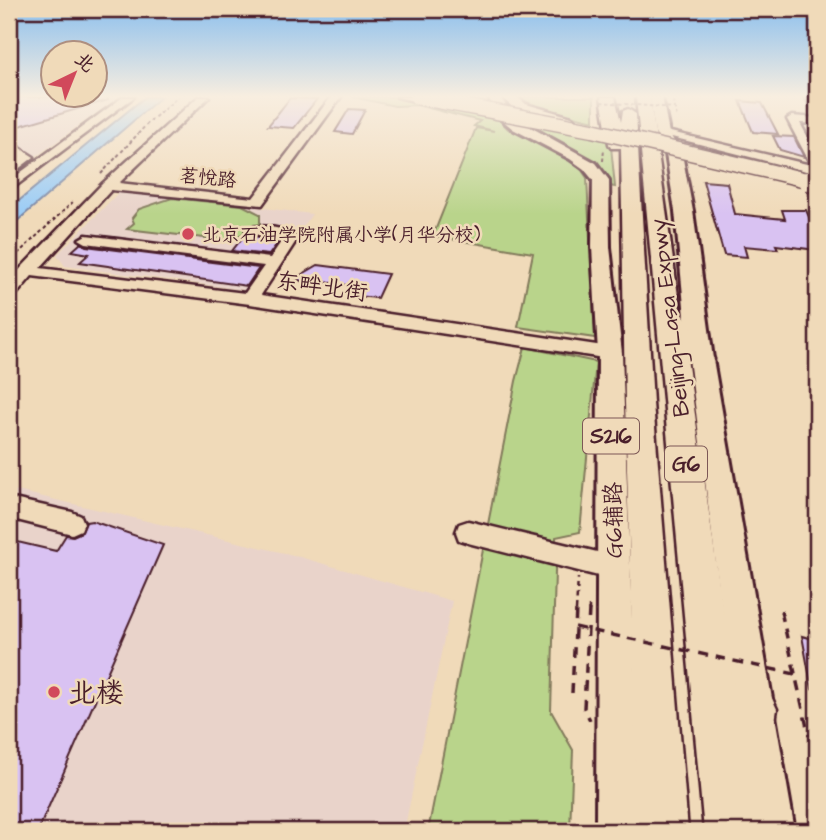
<svg xmlns="http://www.w3.org/2000/svg" width="826" height="840" font-family="'Architects Daughter','LXGW WenKai TC',sans-serif">
  <style>
    .built { fill: #e9d3ca }
    .green { fill: #b9d48b; stroke: #827a5b; stroke-width: 2 }
    .water { fill: #9accf6; stroke: #7a87a5; stroke-width: 2 }
    .building { fill: #d9c2f2; stroke: #4a1f2b; stroke-width: 2 }
    .lines { fill: none; stroke-linecap: round; stroke-linejoin: round }
    .minor-casing { stroke: #4a1f2b; stroke-width: 5 }
    .major-casing { stroke: #4a1f2b; stroke-width: 6 }
    .highway-casing { stroke: #4a1f2b; stroke-width: 5 }
    .path-far2 { stroke: #4a1f2b; stroke-width: 2; stroke-dasharray: 3.5 2.5; stroke-linecap: butt }
    .path-far1 { stroke: #4a1f2b; stroke-width: 2.5; stroke-dasharray: 6 4.5; stroke-linecap: butt }
    .path { stroke: #4a1f2b; stroke-width: 3.5; stroke-dasharray: 10 8; stroke-linecap: butt }
    .minor { fill: #f0dab9; fill-rule: evenodd }
    .major { fill: #f0dab9; fill-rule: evenodd }
    .highway { fill: #f0dab9; fill-rule: evenodd }
    .major-bridge-far1-casing { stroke: #4a1f2b; stroke-width: 17; stroke-linecap: butt }
    .major-bridge-casing { stroke: #4a1f2b; stroke-width: 22; stroke-linecap: butt }
    .path-bridge-far1 { stroke: #4a1f2b; stroke-width: 2; stroke-dasharray: 3.5 2.5; stroke-linecap: butt }
    .path-bridge { stroke: #4a1f2b; stroke-width: 3.5; stroke-dasharray: 10 8; stroke-linecap: butt }
    .major-bridge-far1 { stroke: #f0dab9; stroke-width: 14 }
    .major-bridge { stroke: #f0dab9; stroke-width: 18 }
    .poi-dot { fill: #d1495b; stroke: #f0dab9; stroke-width: 2.5 }
    .labels { text-anchor: middle; stroke-width: 5; stroke-linejoin: round; paint-order: stroke }
    .far-street-label { font-size: 19px; fill: #4a1f2b; stroke: #f0dab9 }
    .far-poi-label { font-size: 19px; fill: #4a1f2b; stroke: #f0dab9; text-anchor: start }
    .shield { fill: #f0dab9; stroke: #7c5756; stroke-width: 2 }
    .shield-label { font-size: 21px; font-weight: bold; fill: #4a1f2b }
    .street-label { font-size: 23px; fill: #4a1f2b; stroke: #f0dab9 }
    .near-poi-label { font-size: 28px; fill: #4a1f2b; stroke: #f0dab9; text-anchor: start }
  </style>
  <rect width="100%" height="100%" fill="#f0dab9"/>
  <filter id="ink" filterUnits="userSpaceOnUse"><feTurbulence type="fractalNoise" baseFrequency=".0143" numOctaves="2"/><feDisplacementMap in="SourceGraphic" scale="14" xChannelSelector="R" yChannelSelector="G"/><feConvolveMatrix kernelMatrix="1 2 1 2 8 2 1 2 1" color-interpolation-filters="sRGB"/></filter>
  <g filter="url(#ink)">
    <path class="built" d="M9,97H118L9,176Z
      M121,190L312,214L260,292L65,266L57,255Z
      M9,489L293,555L452,601L404,831H9Z"/>
    <path class="green" d="M353,97H394L483,114L497,118L508,129L577,163L587,178L595,338L518,327L533,253L433,236L476,128L494,131L474,126L480,121L417,105L395,106Z
      M520,97H594V121L536,107Z
      M518,121L610,136L615,187L610,186C596,152 548,137 518,121Z
      M172,198L242,205L260,214V224L230,241L127,229L134,223L132,218L139,209Z
      M525,347L596,362L580,532L556,537L551,711L573,750L570,831H428L516,381Z"/>
    <path class="water" d="M145,97H161L9,228V209Z"/>
    <path class="building" d="M16,97H107L108,100L9,129V99Z
      M290,98L317,99L294,128L268,126Z
      M740,101L762,103L778,134L753,132Z
      M349,109L365,110L352,134L335,132Z
      M773,136L794,137L804,157L780,150Z
      M703,181L727,183L735,214L785,219L782,210H806L817,235V250L776,245L778,249L744,246L747,257L724,255Z
      M246,233L253,237L279,241L269,255L232,251Z
      M81,243L86,246L259,268L247,286L80,262L89,254L72,251Z
      M318,265L388,274L377,298L355,296L360,287L319,281L310,286L296,278Z
      M92,521L163,545L38,831H9V540L56,551L66,535L73,536L82,532L86,522Z
      M802,636L817,640V688L812,689Z"/>
    <g class="lines">
      <defs>
        <path id="minor" d="M123,97H134L9,191V181Z
          M198,97H209L119,183L253,198L331,97H341L262,205L111,190L40,268L245,293L264,266L86,243L79,239L86,235L270,258L283,239L253,234L246,230C256,222 289,228 298,238L261,295L610,347L617,349L619,353L617,357L610,359L250,304L32,276L15,296L9,297V283L21,268L103,183Z
          M397,97H418L442,103L437,106Z
          M805,97H815L817,111L813,110Z
          M792,116L817,118V124L800,123L817,154V174L656,133L662,130L811,165L787,119Z
          M9,141L34,157L9,176V166L20,157L9,150Z
          M9,498L72,512L81,516L84,523L81,530L72,534L9,518Z
          M468,521L614,556L623,560L627,568L623,576L614,580L468,543L459,540L456,532L459,524Z"/>
        <path id="major" d="M488,97H500L511,113L523,123L596,163L609,180L610,247L622,353L640,831H596L598,353L592,247L593,180L584,169L570,159L513,129L501,119Z
          M650,97H662L669,133L682,154L693,211L713,359L795,831H751L689,359L675,211L666,154L655,133Z"/>
        <path id="highway" d="M501,97H517L526,104L572,117L575,120L567,125L516,110Z
          M601,97H615L621,122L623,111L628,109L636,114L653,403L688,831H638L625,403L621,148H611L609,144Z
          M636,97H650L680,310L714,359L710,365L701,368L692,365L687,358L736,703L740,694L755,687L770,694L777,709L760,814L754,831H704Z"/>
      </defs>
      <use href="#minor" class="minor-casing"/>
      <use href="#major" class="major-casing"/>
      <use href="#highway" class="highway-casing"/>
      <path class="path-far2" d="M673,101L677,117
        M603,161L604,149
        M101,174L148,123L178,97
        M9,262L74,201"/>
      <path class="path-far1" d="M576,611L578,578
        M589,611V606"/>
      <path class="path" d="M589,609L584,708L590,720
        M781,611L809,736
        M572,693L576,609"/>
      <use href="#minor" class="minor"/>
      <use href="#major" class="major"/>
      <use href="#highway" class="highway"/>
      <defs>
        <path id="major-bridge-far1" d="M417,97L592,130L815,182"/>
        <path id="major-bridge" d="M807,181L817,183"/>
      </defs>
      <use href="#major-bridge-far1" class="major-bridge-far1-casing"/>
      <use href="#major-bridge" class="major-bridge-casing"/>
      <path class="path-bridge-far1" d="M601,102L675,108"/>
      <path class="path-bridge" d="M575,627L795,674"/>
      <use href="#major-bridge-far1" class="major-bridge-far1"/>
      <use href="#major-bridge" class="major-bridge"/>
    </g>
  </g>
  <linearGradient id="sky" x2="0" y2="1"><stop stop-color="#89beee"/><stop offset="0.45" stop-color="#f8eee0"/><stop offset="1" stop-color="#f8eee0" stop-opacity="0"/></linearGradient>
  <rect width="826" height="214" fill="url(#sky)"/>
  <g class="poi-dot">
    <circle cx="188" cy="234" r="7"/>
    <circle cx="54" cy="692" r="7"/>
  </g>
  <g class="labels">
    <g class="far-street-label">
      <text transform="translate(208 177) rotate(6)" y="7">茗悦路</text>
    </g>
    <g class="far-poi-label">
      <text x="202" y="241">北京石油学院附属小学(月华分校)</text>
    </g>
    <g class="shield">
      <rect x="583" y="418.5" width="56" height="35" rx="5"/>
      <rect x="665" y="446.5" width="42" height="35" rx="5"/>
    </g>
    <g class="shield-label">
      <text x="611" y="443">S216</text>
      <text x="686" y="471">G6</text>
    </g>
    <g class="street-label">
      <text transform="translate(322 286) rotate(8)" y="8">东畔北街</text>
      <text transform="translate(669 318) rotate(-97)" y="8">Beijing-Lasa Expwy</text>
      <text transform="translate(613 520) rotate(-91)" y="8">G6辅路</text>
    </g>
    <g class="near-poi-label">
      <text x="68" y="702">北楼</text>
    </g>
  </g>
  <rect width="826" height="840" fill="none" stroke="#f0dab9" stroke-width="35"/>
  <rect x="18" y="18" width="791" height="805" fill="none" stroke="#4a1f2b" stroke-width="2.5" filter="url(#ink)"/>
  <g transform="translate(74 74) rotate(43)"><circle r="33" fill="#f0dab9" stroke="#ae8f80" stroke-width="2"/>
  <path d="M0-5L12 26L0 18L-12 26Z" fill="#d1495b"/>
  <text y="-10" font-size="19" font-weight="bold" text-anchor="middle" fill="#4a1f2b">北</text>
  </g>
</svg>
